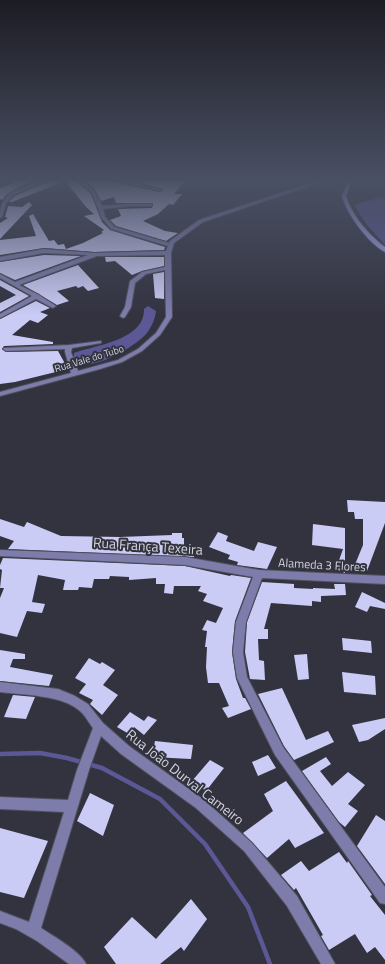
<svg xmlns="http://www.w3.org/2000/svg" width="385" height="964" font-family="'Titillium Web',sans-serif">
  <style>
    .forest { fill: #585592 }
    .water { fill: #5b5895 }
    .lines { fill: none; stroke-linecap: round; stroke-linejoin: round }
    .stream { stroke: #5b5895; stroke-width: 4.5 }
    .building { fill: #cbccf6 }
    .minor-casing { stroke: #4f505c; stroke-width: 2 }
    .secondary-casing { stroke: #4f505c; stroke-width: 2 }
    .minor { fill: #7d7cab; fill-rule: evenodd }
    .secondary { fill: #a6a4ef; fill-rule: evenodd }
    .labels { text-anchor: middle; stroke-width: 4; stroke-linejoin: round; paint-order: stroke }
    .far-street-label { font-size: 10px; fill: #d1d2da; stroke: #333340 }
    .street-label { font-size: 12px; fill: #d1d2da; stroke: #333340 }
    .near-street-label { font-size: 14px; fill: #d1d2da; stroke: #333340 }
  </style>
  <rect width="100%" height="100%" fill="#333340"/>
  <path class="forest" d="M380,197H385V245L367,225L354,205Z"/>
  <path class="water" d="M148,306L156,311C155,319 152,326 147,333C135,347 90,374 73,361L74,353C96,345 145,340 144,309Z"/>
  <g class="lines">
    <path class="stream" d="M0,754L40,753L67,758L102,768L160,799L205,844L248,907L270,964"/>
  </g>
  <path class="building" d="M18,181H35L17,188L6,195L2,200L0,199V188Z
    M48,181L63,182L12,202H9L15,196Z
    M65,181H76L91,194L102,222L110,230L165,247L164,250L94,252L44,248L0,255V240L36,236L29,216L33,214L49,241L54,240L58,245L64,244L66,249L83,243L103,233L101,232L104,230L84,216L94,214L86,207Z
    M85,181H112L160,192L163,189L131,181H185L174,194H182L173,205L169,204L158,214L143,221L165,231L178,233L166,241L116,226L110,220L121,216L118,209L152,208L153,203H116L114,197L101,201L94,188Z
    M29,202L32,205L0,239V223L8,218L5,217L8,206L22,207Z
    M44,255L81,256L15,280L0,273V262Z
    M105,257H164V266L142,271L132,275L115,261L106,262Z
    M78,265L99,288L88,291L83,286L78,288L76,286L57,291L69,301L57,305L23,285Z
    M164,272V299L155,298L153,274Z
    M0,280L29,296L0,312V303L16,295L0,286Z
    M36,301L50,308L40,312L48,315L38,323L30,320L12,335L53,342V344L4,346L2,349L6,352L58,351L68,369L15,382L0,384V319Z
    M347,500L385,502V523L367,571L354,567L363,545V519H355L354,512H348Z
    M0,519L24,527L27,522L61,536L120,537L172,535V533H182V538H184V552H194V557L8,549L14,541L0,536Z
    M313,524L345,528V573L336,569L343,549L312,545Z
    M218,532L228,536L226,541L254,551L258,542L277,547L267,569L237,565L238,562L228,559L230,555L209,547Z
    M3,558L185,566L230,576L231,575L251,578L235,621L232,652L236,679L243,698H245L251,709L228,718L222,708L229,706L219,683H208L206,667L207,647H205L207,631L202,630L207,620L216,623L223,608L203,601L207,594L198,591L201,586H174L173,594L164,593L165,584H156V578L129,580V577L110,576L109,579H94L92,588L79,587L78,590H63L65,580L38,575L32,602L45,604L42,613L27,611L17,637L0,633V598L4,588H0L2,570L0,569V565Z
    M262,582L294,584V588L313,589V588L335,589L334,584H345L346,595L321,596V602L312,601V606L271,603L264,629H268V639H258L259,660L264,661L265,680L250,679L245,652L247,622Z
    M362,592L385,603V609L370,606L367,612L355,607Z
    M342,638L371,641L372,653L343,650Z
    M0,650L25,654V659H13L10,667L53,675L49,686L0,681Z
    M307,654L309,679L298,680L294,655Z
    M89,658L100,664L102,662L115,670L103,685L118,695L102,715L90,704L93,700L79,693L86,684L75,678Z
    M342,672L375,676L376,695L344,692Z
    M282,688L306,740L328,731L334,742L294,760L284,746L258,694Z
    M13,695L35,697L26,719L4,717Z
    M130,712L144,721L148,716L157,720L144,735L134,727L129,734L117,727Z
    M385,718V729L368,740L359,742L352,725Z
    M155,741L193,745L191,759L152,757Z
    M268,755L276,768L258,776L252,762Z
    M326,757L331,764L320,771L332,786L348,772L365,785L348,804L358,811L345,827L339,822L302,771Z
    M210,760L224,768L206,791L192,781Z
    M286,781L324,833L295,848L289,839L267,858L243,833L273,811L264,794Z
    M90,793L114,805L103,836L77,821Z
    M376,815L385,821V884L357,846Z
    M0,828L48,841L24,898L0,892Z
    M339,852L347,863L348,861L372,895L370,896L385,915V960L375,947L367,953L355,934L329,950L321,936L323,935L296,888L294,890L281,875L301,861L309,871Z
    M191,899L207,919L184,951L181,947L160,964H116L104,947L132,917L156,939Z"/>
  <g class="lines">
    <defs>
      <path id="minor" d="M40,181H47L14,195L6,203L2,217L0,218C0,190 18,190 40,181Z
        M77,181C91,181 97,195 102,206L130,204H152V206H130L103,209L105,217L115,227L169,243L170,241L199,220L317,181H324L203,222L174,243L171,253L172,317L160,335L142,351L122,362L100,369L0,396V392L71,373L65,352V349L6,351L3,349L4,348L69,345L101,341V343L72,348L71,352L78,371L118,360L138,349L156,333L166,317L165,270L146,274L135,283L131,307L125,317L123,318L120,316L125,307L130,281L142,272L165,267V255L97,256L19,285L39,295L56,306L53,308L51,307L36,299L0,318V314L32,296L0,278V274L15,282L88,255L44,253L0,261V257L44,249L94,253L166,251L168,246L111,229L101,217L92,193Z
        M113,181H123L162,190L160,191Z
        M0,550L185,557L259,570L385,576V584L262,578L246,622L243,652L247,677L283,747L385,887V904L380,903L275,755L237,678L233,652L236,622L253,577L185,565L0,556Z
        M0,682L58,689L75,696L88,704L103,723L129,746L204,800L252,843L297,896L335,964H321L287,906L244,851L196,808L121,754L101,736L89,770L41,928C53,936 80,951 86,964H69L37,941L16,929L0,923V911L29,922L64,812L0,809V797L68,800L77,770L93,728C89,723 85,715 80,711C63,695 23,695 0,692Z"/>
      <path id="secondary" d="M348,181H352L346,196C352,216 369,235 385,247V252C369,244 346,213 342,196Z"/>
    </defs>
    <use href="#minor" class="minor-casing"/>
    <use href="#secondary" class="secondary-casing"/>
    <use href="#minor" class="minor"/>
    <use href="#secondary" class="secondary"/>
  </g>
  <linearGradient id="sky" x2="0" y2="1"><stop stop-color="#1c1c23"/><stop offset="0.57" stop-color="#4a5064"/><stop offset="1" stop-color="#4a5064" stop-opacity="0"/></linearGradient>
  <rect width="385" height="316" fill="url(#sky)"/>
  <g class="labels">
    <g class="far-street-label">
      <text transform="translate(89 358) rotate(-17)" y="4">Rua Vale do Tubo</text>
    </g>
    <g class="street-label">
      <text transform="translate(322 565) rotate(3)" y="4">Alameda 3 Flores</text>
    </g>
    <g class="near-street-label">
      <text transform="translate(148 546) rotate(4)" y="5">Rua França Texeira</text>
      <text transform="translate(185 777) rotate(38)" y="5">Rua João Durval Cameiro</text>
    </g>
  </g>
</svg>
